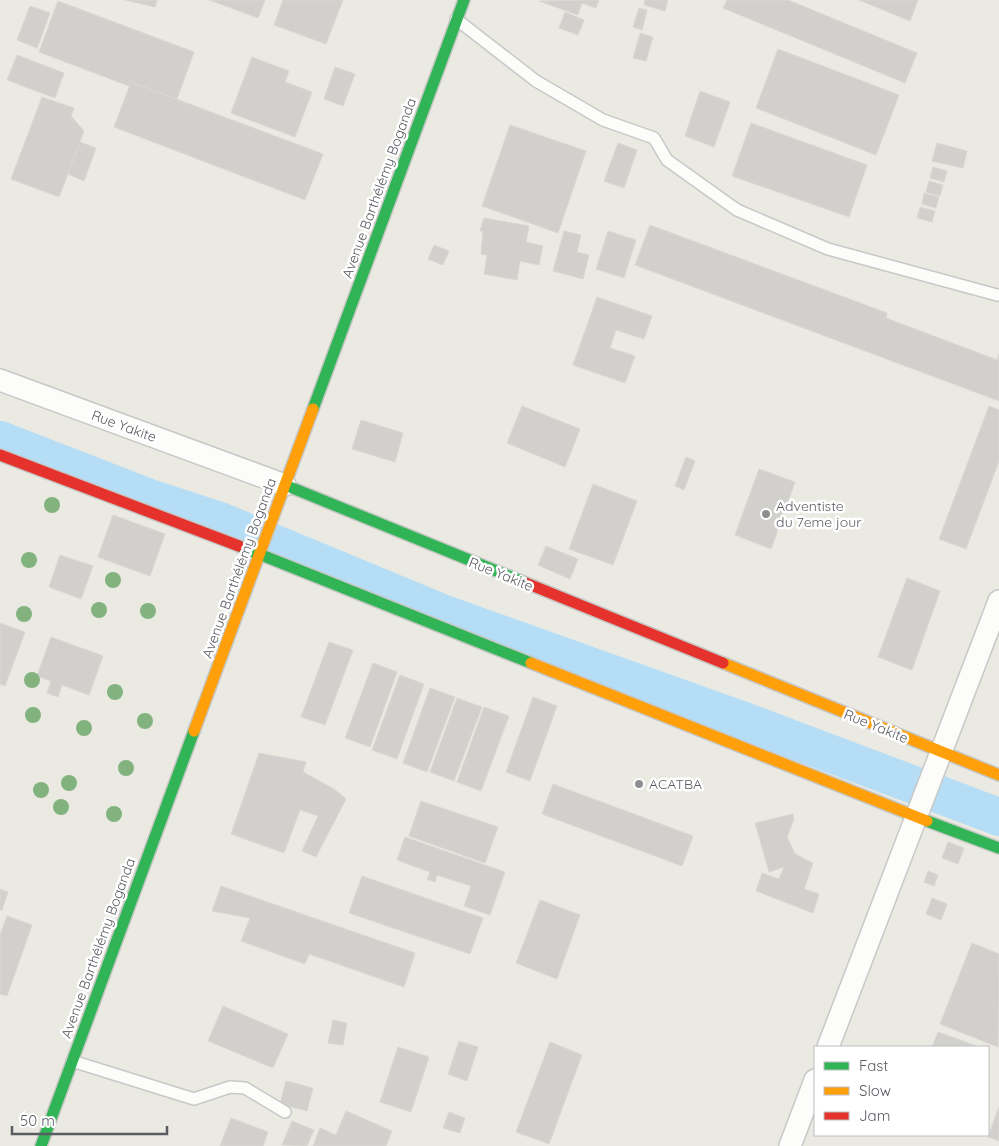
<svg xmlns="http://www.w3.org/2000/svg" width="999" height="1146" font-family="Quicksand,sans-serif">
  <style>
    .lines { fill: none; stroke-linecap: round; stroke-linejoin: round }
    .river { stroke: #b5ddf6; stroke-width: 38 }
    .building { fill: #d1d0cd; stroke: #dad7d2 }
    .lane-casing { stroke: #c8c8c7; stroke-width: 14 }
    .street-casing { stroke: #c8c8c7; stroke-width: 24 }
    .fast-casing { stroke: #c6c7c5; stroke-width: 14 }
    .slow-casing { stroke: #c6c7c5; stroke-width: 14 }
    .jam-casing { stroke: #c6c7c5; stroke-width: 14 }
    .lane { stroke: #fcfcfb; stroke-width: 11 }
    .street { stroke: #fcfcfb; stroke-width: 21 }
    .fast { stroke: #30b455; stroke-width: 11 }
    .slow { stroke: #ff9f0a; stroke-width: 11 }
    .jam { stroke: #e5322d; stroke-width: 11 }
    .tree { fill: #82b37f }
    .poi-dot { fill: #8c8e8f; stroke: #fff; stroke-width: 2 }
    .labels { text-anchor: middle; stroke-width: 5; stroke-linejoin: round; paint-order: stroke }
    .street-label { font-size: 14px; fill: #595d62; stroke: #fff }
    .poi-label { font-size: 14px; fill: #595d62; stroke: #fff; text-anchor: start }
  </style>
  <rect width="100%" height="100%" fill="#eae9e2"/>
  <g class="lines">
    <path class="river" d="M0,440L147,497L220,521L447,615L741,720L999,817"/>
  </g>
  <path class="building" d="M125,0H157L155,7Z
    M209,0H265L258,18Z
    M283,0H343L326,44L274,25Z
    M599,0L596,8L582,3L578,15L539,1Z
    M645,0H668L665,11L644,5Z
    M727,0H788L917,53L905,83L723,8Z
    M859,0H918L910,21Z
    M58,1L194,52L177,99L131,82L129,86L39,52Z
    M30,6L50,13L37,48L17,40Z
    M639,8L647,10L642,30L633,27Z
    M565,12L584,20L578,35L559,28Z
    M640,33L653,37L646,61L633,58Z
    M778,49L899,95L876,155L756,108Z
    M17,55L64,73L55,98L7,80Z
    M252,57L289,71L285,82L312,92L295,137L231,113Z
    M335,67L355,74L343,106L324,99Z
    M131,82L323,154L305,200L114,127Z
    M700,91L730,102L714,147L685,136Z
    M42,97L74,108L71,116L84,131L59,197L11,179Z
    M751,123L867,165L849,217L732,176Z
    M510,125L586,151L558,233L482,206Z
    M80,142L96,148L84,181L68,174Z
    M618,143L637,150L624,188L604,181Z
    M937,143L967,151L963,168L932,161Z
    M933,167L947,171L944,182L930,178Z
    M929,181L943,185L940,196L926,192Z
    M924,193L939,197L936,208L922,204Z
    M920,207L935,211L932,222L917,218Z
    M484,218L529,226L526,242L543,246L539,265L520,261L517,280L484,274L487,255L481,254L483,231H480Z
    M650,225L887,313L886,318L997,360L999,354V401L635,265Z
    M564,231L581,235L577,252L589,255L583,279L553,271Z
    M608,231L636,240L624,278L596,269Z
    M434,245L449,251L443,265L428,259Z
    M597,297L652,316L644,339L616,330L610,348L635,356L625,383L573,365Z
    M522,406L580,429L565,467L507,443Z
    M989,406L999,410V461L966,549L939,539Z
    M361,420L403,433L395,462L352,449Z
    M686,457L695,461L684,490L675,486Z
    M759,469L795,482L771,549L735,535Z
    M593,484L637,501L613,565L569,549Z
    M113,515L165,534L150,576L98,557Z
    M546,546L578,559L570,579L538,565Z
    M60,555L93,566L81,599L49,587Z
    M907,578L940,591L912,670L878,657Z
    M0,623L25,632L5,686L0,684Z
    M51,637L103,656L89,695L62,685L58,697L47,693L51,681L37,676Z
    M329,642L353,650L325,725L301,717Z
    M373,663L397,672L370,747L345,738Z
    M400,675L424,684L397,759L372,750Z
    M430,688L455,697L427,772L403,763Z
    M533,697L557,706L530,781L506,772Z
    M457,698L482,707L454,781L430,772Z
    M484,707L509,716L481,791L457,782Z
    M259,753L306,762L303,772L334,789L346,799L316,857L302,851L318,816L300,810L284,853L231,834Z
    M553,784L693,836L682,866L542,814Z
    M421,801L498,827L485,863L409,836Z
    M793,814L794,819L787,837L795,854L813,863L804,889L819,894L813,913L756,891L762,873L779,879L784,867L769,872L755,823Z
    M405,837L505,872L490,915L464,906L471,886L437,875L435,882L427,879L430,872L397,860Z
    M948,842L964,848L958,864L942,858Z
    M928,871L938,875L934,886L924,882Z
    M362,876L483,918L470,954L349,913Z
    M221,886L415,953L404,987L309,954L305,964L241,941L250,918L212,911Z
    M0,889L8,892L2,910H0Z
    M932,898L947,904L941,920L926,914Z
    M540,900L580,915L557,979L516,963Z
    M7,916L32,925L7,996L0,994V935Z
    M972,943L999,954L998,1047L940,1024Z
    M223,1006L288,1034L273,1068L208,1041Z
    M333,1020L347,1023L343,1045L328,1043Z
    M938,1032L979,1047H932Z
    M459,1041L478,1047L467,1081L448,1074Z
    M550,1042L582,1055L549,1144L516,1132Z
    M398,1047L429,1057L411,1112L380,1102Z
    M286,1081L313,1088L307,1111L280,1104Z
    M999,1107V1141L988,1137Z
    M346,1111L392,1131L386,1146H313L320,1128L336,1135Z
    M449,1112L465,1118L460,1133L443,1128Z
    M231,1118L268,1132L263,1146H220Z
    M292,1121L314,1130L307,1146L282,1145Z"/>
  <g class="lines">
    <defs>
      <path id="lane" d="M456,19L536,81L603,120L654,138L667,160L737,210L828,249L997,295
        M72,1061L194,1099L230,1087L245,1088L285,1112"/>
      <path id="street" d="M0,380L285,485
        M828,1047L999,601
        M790,1146L815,1080"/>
      <path id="fast" d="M313,409L464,0
        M285,485L526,583
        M239,546L531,663
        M927,821L999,848
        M41,1146L194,731"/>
      <path id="slow" d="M531,663L927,821
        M723,663L999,775
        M194,731L313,409"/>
      <path id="jam" d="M0,455L239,546
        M526,583L723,663"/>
    </defs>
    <use href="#lane" class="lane-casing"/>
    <use href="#street" class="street-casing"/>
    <use href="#fast" class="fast-casing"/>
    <use href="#slow" class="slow-casing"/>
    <use href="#jam" class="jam-casing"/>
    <use href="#lane" class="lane"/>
    <use href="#street" class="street"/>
    <use href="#fast" class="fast"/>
    <use href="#slow" class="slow"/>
    <use href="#jam" class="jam"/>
  </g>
  <g class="tree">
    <circle cx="52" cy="505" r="8"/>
    <circle cx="29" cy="560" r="8"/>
    <circle cx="113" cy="580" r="8"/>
    <circle cx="99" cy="610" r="8"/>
    <circle cx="148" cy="611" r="8"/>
    <circle cx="24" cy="614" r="8"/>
    <circle cx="32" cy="680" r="8"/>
    <circle cx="115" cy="692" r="8"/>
    <circle cx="33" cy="715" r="8"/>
    <circle cx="145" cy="721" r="8"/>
    <circle cx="84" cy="728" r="8"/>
    <circle cx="126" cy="768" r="8"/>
    <circle cx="69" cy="783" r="8"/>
    <circle cx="41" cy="790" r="8"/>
    <circle cx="61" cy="807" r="8"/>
    <circle cx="114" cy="814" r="8"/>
  </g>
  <g class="poi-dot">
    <circle cx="766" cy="514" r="5"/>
    <circle cx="639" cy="784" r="5"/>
  </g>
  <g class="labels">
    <g class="street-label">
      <text transform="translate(379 188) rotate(-70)" y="5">Avenue Barthélémy Boganda</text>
      <text transform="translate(124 426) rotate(20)" y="5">Rue Yakite</text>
      <text transform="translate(239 568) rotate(-70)" y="5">Avenue Barthélémy Boganda</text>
      <text transform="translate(501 574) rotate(22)" y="5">Rue Yakite</text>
      <text transform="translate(876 726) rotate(22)" y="5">Rue Yakite</text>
      <text transform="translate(98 948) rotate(-70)" y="5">Avenue Barthélémy Boganda</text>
    </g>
    <g class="poi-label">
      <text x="776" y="511">Adventiste<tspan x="776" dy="16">du 7eme jour</tspan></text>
      <text x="649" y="789">ACATBA</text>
    </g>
  </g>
  <rect x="814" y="1046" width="175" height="90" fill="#ffffff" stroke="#bdbec0"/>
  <rect x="824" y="1062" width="25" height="8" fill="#30b455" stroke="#bdbec0"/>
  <text x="859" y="1071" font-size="15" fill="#595d62">Fast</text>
  <rect x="824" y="1087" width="25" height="8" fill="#ff9f0a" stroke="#bdbec0"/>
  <text x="859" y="1096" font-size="15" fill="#595d62">Slow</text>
  <rect x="824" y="1112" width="25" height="8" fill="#e5322d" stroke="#bdbec0"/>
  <text x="859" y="1121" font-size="15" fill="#595d62">Jam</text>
  <path d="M12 1126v8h155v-8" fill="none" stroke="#595d62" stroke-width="2.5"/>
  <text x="20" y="1126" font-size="15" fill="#595d62" stroke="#ffffff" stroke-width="4" paint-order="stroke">50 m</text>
</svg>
